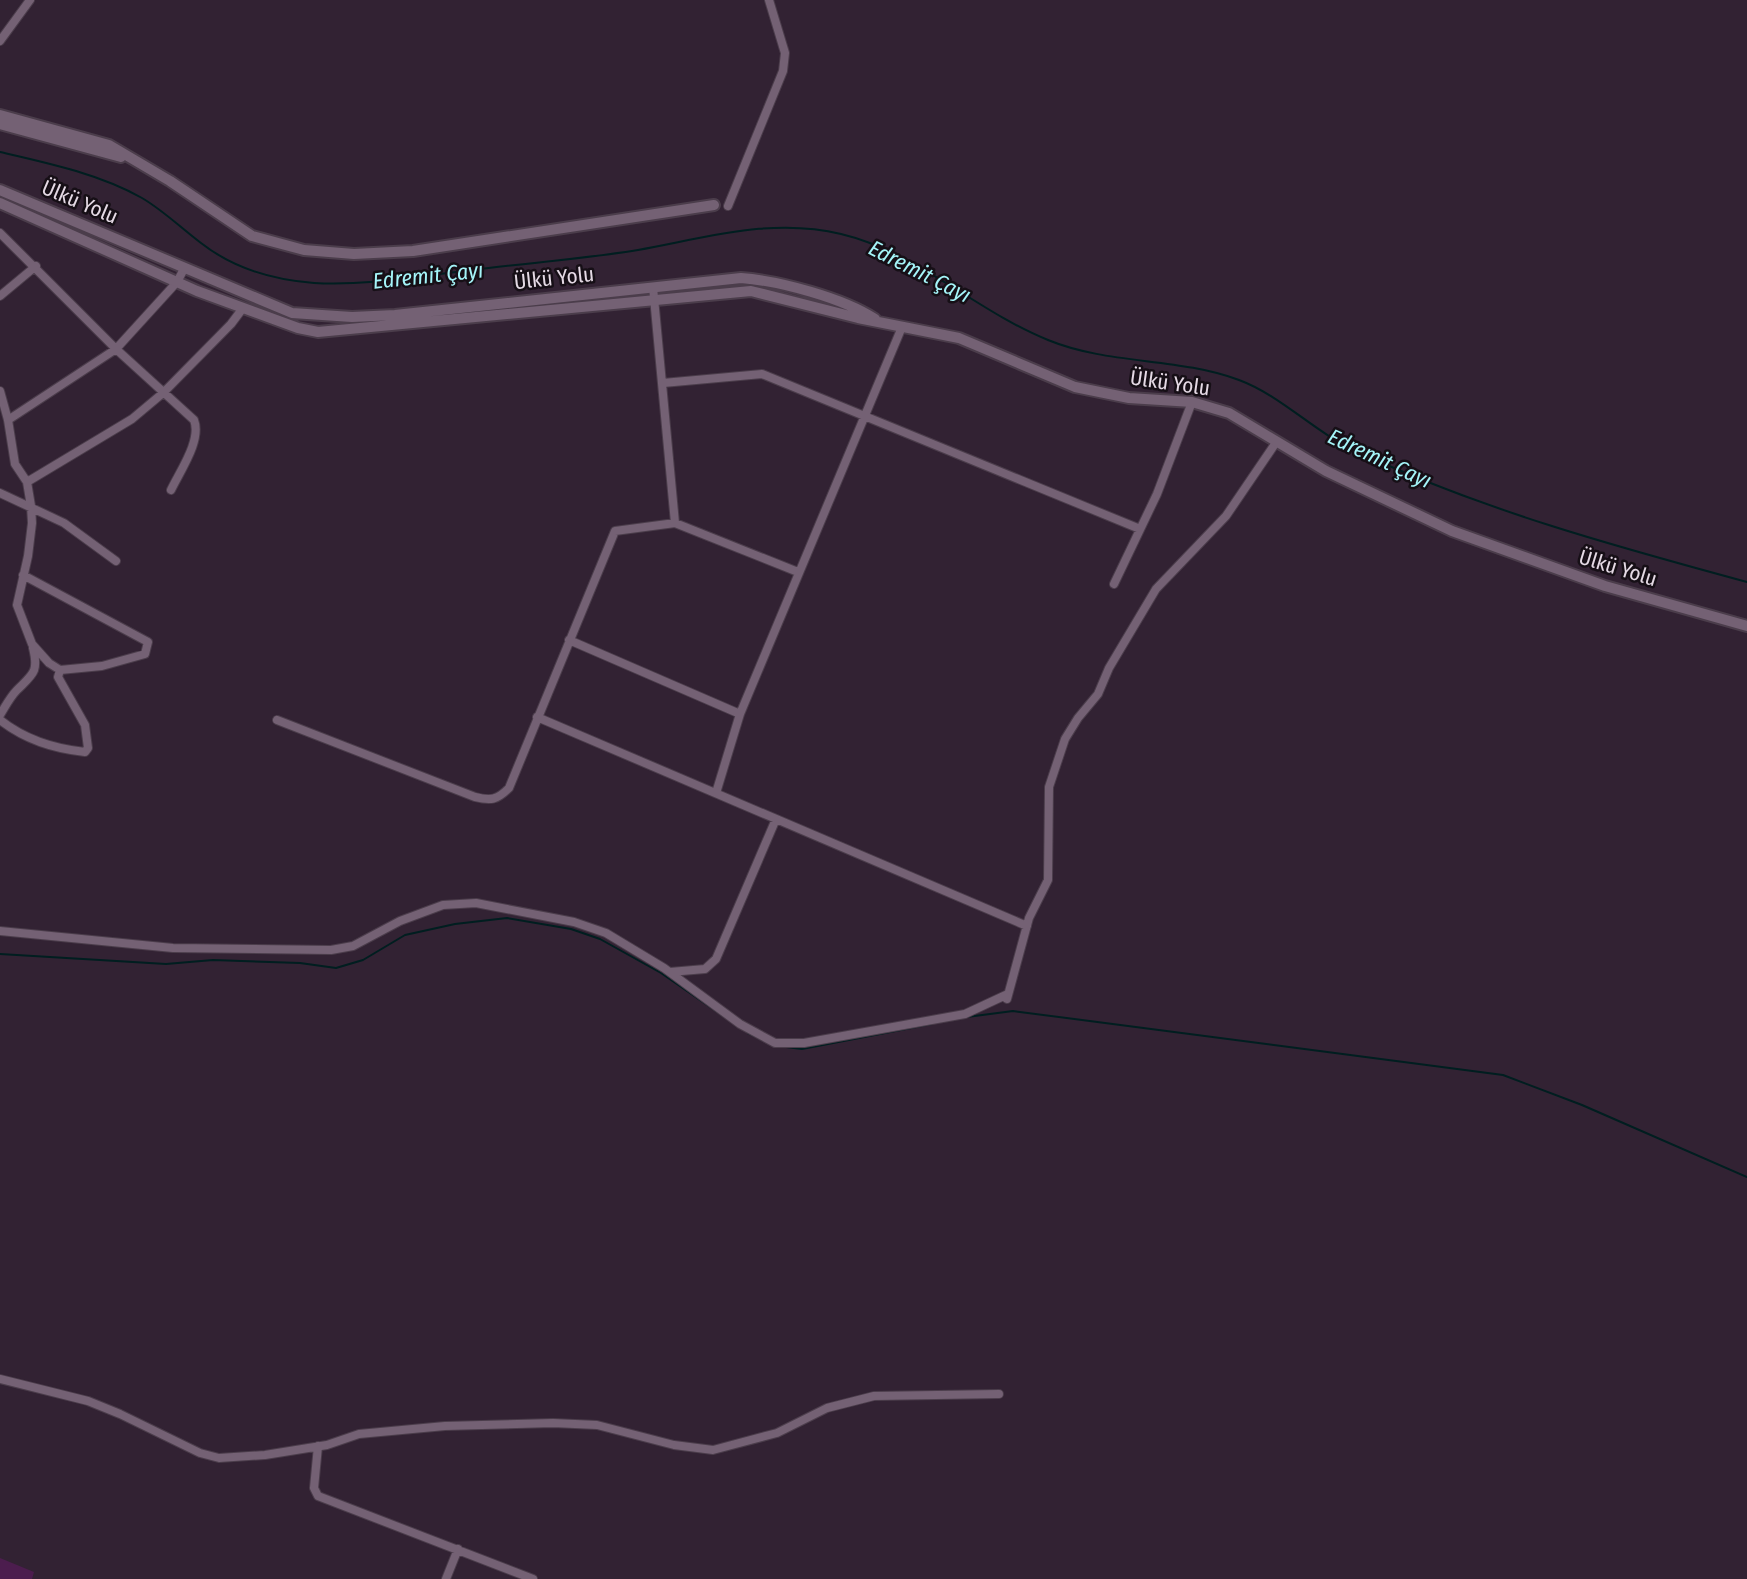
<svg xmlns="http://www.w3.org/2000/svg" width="1747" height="1579" font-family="'Fira Sans Condensed',sans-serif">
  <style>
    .green { fill: #4c1d4e }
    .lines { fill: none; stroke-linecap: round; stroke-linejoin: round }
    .stream { stroke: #001e20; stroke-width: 2 }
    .minor-casing { stroke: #4b3d4b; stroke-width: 10 }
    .tertiary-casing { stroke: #4b3d4b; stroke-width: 14 }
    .secondary-casing { stroke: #4b3d4b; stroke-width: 14 }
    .minor { stroke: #746174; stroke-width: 8 }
    .tertiary { stroke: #746174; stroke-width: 10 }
    .secondary { stroke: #746174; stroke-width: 10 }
    .labels { text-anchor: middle; stroke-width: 5; stroke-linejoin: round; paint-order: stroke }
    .street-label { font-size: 21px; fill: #e5dae5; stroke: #160f16 }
    .water-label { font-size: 22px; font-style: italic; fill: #a5f5f9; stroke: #160f16 }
  </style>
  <rect width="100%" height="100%" fill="#322233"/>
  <path class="green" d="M0,1558L34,1572L32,1579H0Z"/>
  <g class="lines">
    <path class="stream" d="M0,152C48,163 99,174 142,198C164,211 181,228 201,243C233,268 274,280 314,283C367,286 419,276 472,270C527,263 583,259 638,250C706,238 772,217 841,234C917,252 976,311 1048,340C1109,365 1177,357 1239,380C1282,396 1315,433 1358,452C1483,510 1614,546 1747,582
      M0,954L166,964L213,960L300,963L336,968L363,960L405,935L455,924L507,918L571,929L600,939L661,973L726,1018
      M967,1017L1013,1011L1503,1075L1582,1105L1747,1177
      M748,1033L770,1044
      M778,1046L802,1049L932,1024"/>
    <defs>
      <path id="minor" d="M0,41L30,0
        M728,206L783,71L785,53L769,0
        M0,233L116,349L194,420C202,440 180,471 171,490
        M653,287L675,523
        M0,296L36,266
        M663,383L762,374L1140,529
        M0,391L8,420L15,464L27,482L31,506L32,523L28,556L17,605L32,644L49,663L60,670L102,666L145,654L148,642L23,575
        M8,420L116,349L177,282L184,269
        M27,482L132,419L163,393L231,324L243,308
        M0,493L64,523L116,561
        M1114,584L1157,494L1192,402
        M569,640L740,714
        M0,715C5,707 10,697 17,690C33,674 39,672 33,648
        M537,717L1027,926
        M0,720C24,739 55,749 85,752L88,748L85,725L58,677L60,670
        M277,720L475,797C491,801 497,800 509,788L615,531L675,523L798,572
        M716,793L740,714L902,327
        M0,931L173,948L331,950L353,946L400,921L443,905L476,903L574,922L606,933L664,968L740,1024L775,1043H804L965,1014L1008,994
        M670,972L705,969L716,959L776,819
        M1007,999L1029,918L1048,880L1049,787L1065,739L1078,718L1098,694L1109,668L1156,589L1226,516L1277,441
        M0,1379L88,1401L120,1414L200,1453L219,1458L265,1455L327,1445L359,1434L445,1426L553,1423L597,1425L674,1445L713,1450L777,1433L827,1408L874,1396L999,1394
        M318,1446L314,1488L318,1496L533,1579
        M446,1579L458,1549"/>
      <path id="tertiary" d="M0,115L109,145L170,181L252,236L304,250L354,254L413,251L714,205
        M0,124L121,157"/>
      <path id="secondary" d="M0,190L292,313L352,317L395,315L741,278C780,281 843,298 875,319
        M0,203L197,291L298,328L318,332L751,291L858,318L959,338L1075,387L1129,398L1192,402L1229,413L1326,471L1452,531L1605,586L1747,626"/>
    </defs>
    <use href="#minor" class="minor-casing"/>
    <use href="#tertiary" class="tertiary-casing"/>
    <use href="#secondary" class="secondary-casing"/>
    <use href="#minor" class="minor"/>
    <use href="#tertiary" class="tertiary"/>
    <use href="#secondary" class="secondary"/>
  </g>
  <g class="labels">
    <g class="street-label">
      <text transform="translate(80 202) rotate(23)" y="7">Ülkü Yolu</text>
      <text transform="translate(554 278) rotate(-6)" y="7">Ülkü Yolu</text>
      <text transform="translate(1170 383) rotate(8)" y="7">Ülkü Yolu</text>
      <text transform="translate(1618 568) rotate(17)" y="7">Ülkü Yolu</text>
    </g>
    <g class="water-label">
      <text transform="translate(920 271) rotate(27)" y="8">Edremit Çayı</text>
      <text transform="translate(428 275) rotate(-6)" y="8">Edremit Çayı</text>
      <text transform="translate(1380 458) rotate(25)" y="8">Edremit Çayı</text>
    </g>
  </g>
</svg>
